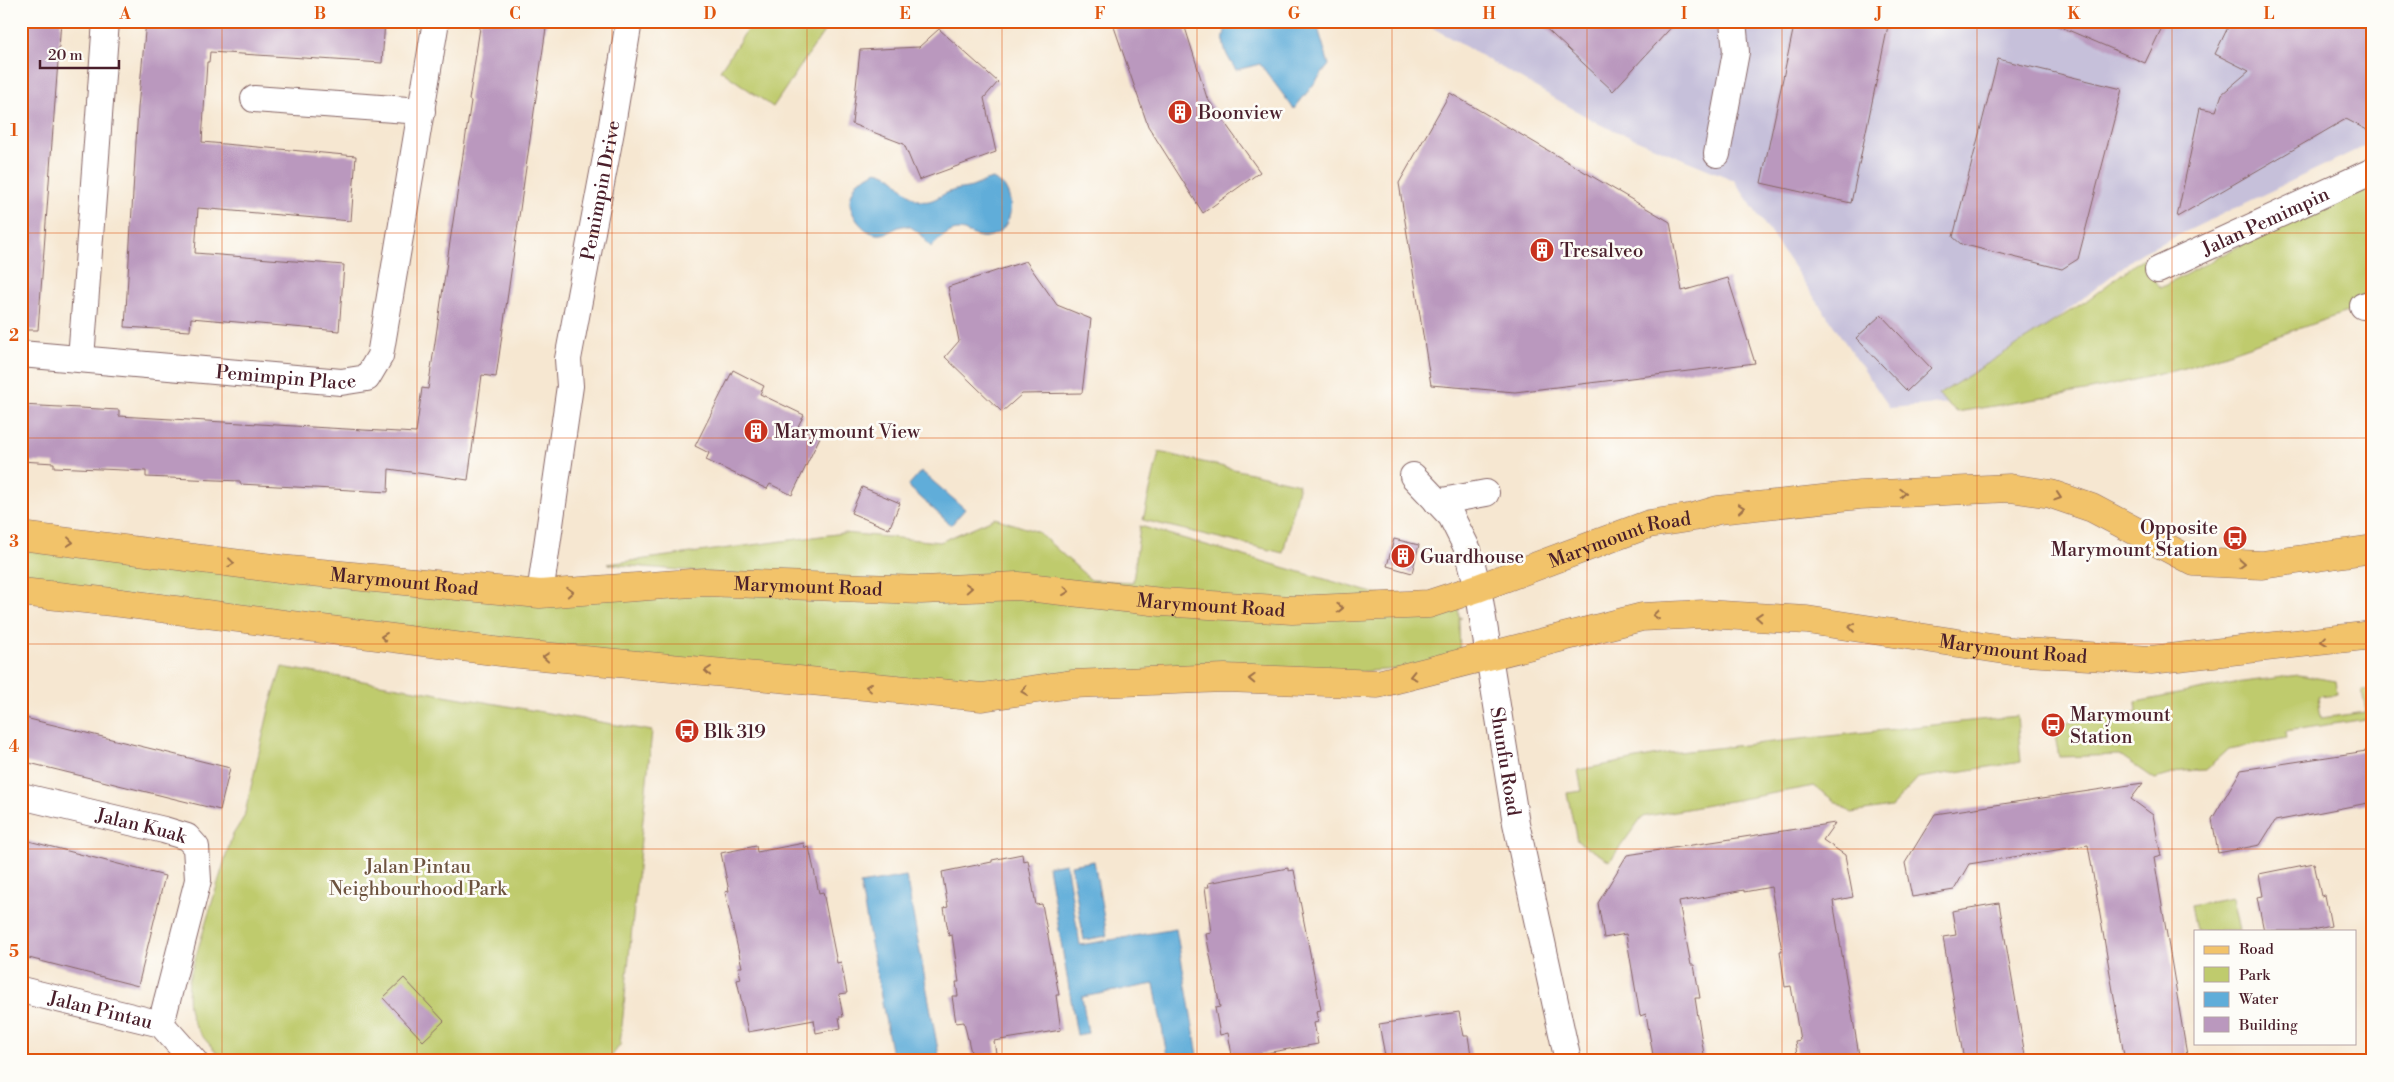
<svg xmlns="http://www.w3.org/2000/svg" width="2394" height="1082" font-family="'Libre Bodoni',serif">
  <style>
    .industrial { fill: #c6c0da }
    .green { fill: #bfcb6d; stroke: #84754c }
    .water { fill: #60add9; stroke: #556682 }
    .building { fill: #ba98be }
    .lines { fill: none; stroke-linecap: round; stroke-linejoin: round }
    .street-casing { stroke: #866565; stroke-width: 28 }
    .primary-casing { stroke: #866565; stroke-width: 29 }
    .street { stroke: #fff; stroke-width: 26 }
    .primary { stroke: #f2c36a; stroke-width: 28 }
    .oneway { stroke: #9e714a }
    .grid { fill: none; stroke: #e0560e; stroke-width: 1; stroke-opacity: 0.55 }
    .labels { text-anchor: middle; stroke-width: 5; stroke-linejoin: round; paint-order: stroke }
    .poi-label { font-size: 19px; fill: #4a1f2b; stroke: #fdfcf7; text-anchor: start }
    .street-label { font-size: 19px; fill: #4a1f2b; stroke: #fdfcf7 }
    .park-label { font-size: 19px; fill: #6d533f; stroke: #fdfcf7 }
    .neatline { fill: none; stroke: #e0560e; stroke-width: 2 }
    .grid-label { font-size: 16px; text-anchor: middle; font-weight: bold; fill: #e0560e }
  </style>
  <rect width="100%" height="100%" fill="#fdfcf7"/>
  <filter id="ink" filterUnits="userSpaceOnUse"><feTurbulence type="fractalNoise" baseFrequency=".02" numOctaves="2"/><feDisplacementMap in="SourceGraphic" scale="10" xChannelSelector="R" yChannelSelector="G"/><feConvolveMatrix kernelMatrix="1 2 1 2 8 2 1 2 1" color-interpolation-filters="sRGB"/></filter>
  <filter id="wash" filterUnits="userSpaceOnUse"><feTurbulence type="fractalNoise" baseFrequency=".0096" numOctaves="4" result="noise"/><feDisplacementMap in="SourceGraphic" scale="20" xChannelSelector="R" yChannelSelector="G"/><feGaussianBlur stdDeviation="1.12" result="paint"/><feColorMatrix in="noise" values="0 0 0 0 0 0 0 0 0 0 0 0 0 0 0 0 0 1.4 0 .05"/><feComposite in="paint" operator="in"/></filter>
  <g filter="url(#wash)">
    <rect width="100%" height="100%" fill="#f6e7d1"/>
    <path class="industrial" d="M1421,21H2373V142L2139,254L1950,403L1890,408L1734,180L1599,124Z"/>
    <path class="green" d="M753,21H831L773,107L720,70Z
      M2373,175V303L2185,368L2091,390L1957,412L1938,395L2086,301L2143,258L2160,288Z
      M1159,452L1299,484L1283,553L1143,520Z
      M995,518L1038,532L1091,580L1133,582L1140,526L1415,605L1458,595L1459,617L1462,618H1459L1460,665L982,697L21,592V536L540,594L765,577L607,564L844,533L940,542Z
      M282,667L652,731L620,1045L608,1061H224C196,1028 185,1024 189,979L232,836L244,817L270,705Z
      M2299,675L2336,681L2338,694L2318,696L2321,718L2366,712L2362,691L2373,690V718L2286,731L2287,738L2229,749L2206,770L2182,771L2155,779L2120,755L2059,757L2053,725L2137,712L2136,702L2235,683Z
      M2017,716L2021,762L1918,778L1891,807L1851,813L1814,786L1642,817L1610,861L1577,841L1567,793L1582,791L1578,770L1669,753Z
      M2232,898L2239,931H2196L2191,906Z"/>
    <path class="water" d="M1228,21H1316L1329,65L1294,109L1260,64L1236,70C1223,50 1220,44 1228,21Z
      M876,171C898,175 900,190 916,199C929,206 938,196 949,192C956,189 964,189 972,187C980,184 985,180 993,179C997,182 1003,184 1005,188C1017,207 1009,233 987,237C976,239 966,229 957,230C947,231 938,241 931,247C925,240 917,229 908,226C898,224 891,233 882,234C866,237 849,215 850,200C851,194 854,187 857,182Z
      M921,471L965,509L951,525L908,486Z
      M1094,861L1107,936L1084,940L1071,865Z
      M1066,863L1080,945L1176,929L1199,1061H1168L1154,984L1082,997L1088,1033L1077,1035L1048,866Z
      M906,876L940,1061H893L860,884Z"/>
    <g id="blocks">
      <path class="building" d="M21,21H61L38,330H21Z
        M146,21H385L382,63L210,52L209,62H207L202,142L356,156L351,221L198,208L195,253L344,265L339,331L191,318L190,331L125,327L138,108Z
        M481,21H547L496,377L482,375L468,480L389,469L388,492L240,484V481L146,477V471L54,467V463L21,461V405L119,410V416L416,433L422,388L428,389L471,101L469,100Z
        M1112,21H1183L1207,98L1260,172L1203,213L1148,126Z
        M1538,21H1677L1613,91Z
        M1795,21H1889L1851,203L1761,183Z
        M2047,21H2165L2145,63Z
        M2231,21H2373V133L2346,119L2177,217L2200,108L2216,111L2222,94L2249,71L2215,54Z
        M939,29L998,82L984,98L996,152L919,180L904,144L852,124L860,50L919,47Z
        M1998,59L2122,89L2078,259L2062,269L1961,244L1953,237Z
        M1450,93L1670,222L1682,291L1728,278L1755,363L1515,392L1431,385L1399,183Z
        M1026,261L1057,305L1091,319L1082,393L1022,394L1002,412L945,357L959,341L948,287Z
        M1881,315L1931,368L1907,391L1856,338Z
        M733,370L764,386L760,394L804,415L798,426L820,437L792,495L770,484L767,489L706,460L709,453L695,446Z
        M862,487L900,503L889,529L851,513Z
        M1394,539L1419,545L1412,573L1387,566Z
        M21,717L230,768L220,810L21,761Z
        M2373,750V802L2275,821L2260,845L2218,853L2212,819L2241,770Z
        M2143,783L2131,799L2153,815L2161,856L2154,858L2188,1061H2125L2088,845L1969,864L1954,890L1912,897L1905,863L1935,814Z
        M1835,823L1823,840L1845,855L1853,897L1833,901L1860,1061H1798L1795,1041L1800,1040L1791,986L1785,987L1780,951H1782L1771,887L1744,892V890L1679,902L1691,965H1694L1700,998H1695L1705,1061H1654L1646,1014L1640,1016L1626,934L1604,938L1598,903L1627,855Z
        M21,839L165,876L138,986L21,956Z
        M804,843L805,848L809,847L819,893L823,892L837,963L841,962L847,993L839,994L843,1017H839L841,1028L816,1033L814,1020L748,1032L737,980L741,979L738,967H742L725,892L729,891L721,853L756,846L757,852Z
        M1022,854L1023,861L1028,860L1036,905L1042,904L1059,995H1056L1061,1030L994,1041L996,1053L972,1057L964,1022L956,1023L952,996H958L956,982H959L952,935L949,936L944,908L948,907L942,872L992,862V860Z
        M2314,863L2321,896L2325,895L2331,926L2308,931H2264L2257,897L2263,896L2259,874Z
        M1288,868V871L1294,870L1321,1010L1316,1011L1318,1022L1314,1023L1318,1044L1260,1054L1261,1061H1233L1228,1033L1220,1035L1215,1008L1220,1007L1206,934L1211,933L1205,887H1209L1208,883Z
        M1999,903L2026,1061H1964L1943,937L1956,935L1952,911Z
        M404,978L444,1021L423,1041L383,998Z
        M1459,1012L1464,1036H1468L1472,1061H1386L1379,1024Z"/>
    </g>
  </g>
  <g filter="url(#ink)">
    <use href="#blocks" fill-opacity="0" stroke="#866565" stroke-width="1"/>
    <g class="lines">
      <defs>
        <g id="street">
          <path d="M254,99L422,111"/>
          <path d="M1717,154L1736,52L1733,21"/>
          <path id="s1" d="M2158,270L2373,171"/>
          <path d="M2363,306L2373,303"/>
          <path id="s2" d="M21,354L341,382L367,378L380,356L436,21"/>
          <path d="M81,359L106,21"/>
          <path id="s3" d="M1413,476L1451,516L1468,550L1478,588L1516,823L1568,1061"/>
          <path d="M1437,502L1486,493"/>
          <path id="s4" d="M540,594L570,386L568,359L611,131L629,21"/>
          <path id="s5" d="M21,796L164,830L187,837L196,847L198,880L161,1024"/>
          <path id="s6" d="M21,990L161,1024L194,1061"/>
        </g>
        <g id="primary">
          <path id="s7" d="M21,536L280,569L540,594L705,582L921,590L1018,586L1161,602L1292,610L1429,604L1478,588L1649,524L1694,517L1718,510L1860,495L2010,488L2051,494L2092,508L2194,562L2262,565L2373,549"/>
          <path id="s8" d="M21,592L121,603L509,653L982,697L1072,684L1225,678L1378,684L1642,617L1704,614L1807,620L2011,651L2151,660L2373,635"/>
        </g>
      </defs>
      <use href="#street" class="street-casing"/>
      <use href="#primary" class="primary-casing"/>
      <use href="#street" class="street"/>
      <use href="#primary" class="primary"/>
    </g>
    <defs><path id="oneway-chevron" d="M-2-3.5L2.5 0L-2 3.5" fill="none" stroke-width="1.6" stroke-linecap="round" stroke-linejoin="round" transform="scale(1.25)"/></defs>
    <g class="oneway">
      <use href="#oneway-chevron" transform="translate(1903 493) rotate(-3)"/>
      <use href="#oneway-chevron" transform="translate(2058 497) rotate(18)"/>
      <use href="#oneway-chevron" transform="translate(1741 508) rotate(-6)"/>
      <use href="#oneway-chevron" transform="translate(70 542) rotate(7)"/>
      <use href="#oneway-chevron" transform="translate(231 563) rotate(7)"/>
      <use href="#oneway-chevron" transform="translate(2242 564) rotate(3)"/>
      <use href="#oneway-chevron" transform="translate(969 588) rotate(-3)"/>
      <use href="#oneway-chevron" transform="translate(1066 591) rotate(7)"/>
      <use href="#oneway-chevron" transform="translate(570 592) rotate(-4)"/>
      <use href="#oneway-chevron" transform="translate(1340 608) rotate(-2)"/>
      <use href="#oneway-chevron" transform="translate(1656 615) rotate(174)"/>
      <use href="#oneway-chevron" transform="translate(1759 617) rotate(-176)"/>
      <use href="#oneway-chevron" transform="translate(1852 627) rotate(-172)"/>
      <use href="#oneway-chevron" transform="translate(384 637) rotate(-173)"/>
      <use href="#oneway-chevron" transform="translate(2324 641) rotate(173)"/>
      <use href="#oneway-chevron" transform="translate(546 657) rotate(-175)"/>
      <use href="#oneway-chevron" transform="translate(708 671) rotate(-175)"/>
      <use href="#oneway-chevron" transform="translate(1413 676) rotate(167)"/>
      <use href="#oneway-chevron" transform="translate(1252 679) rotate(-178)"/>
      <use href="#oneway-chevron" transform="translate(869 687) rotate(-173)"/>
      <use href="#oneway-chevron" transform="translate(1024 691) rotate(172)"/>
    </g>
  </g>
  <path class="grid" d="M222,21V1061M417,21V1061M612,21V1061M807,21V1061M1002,21V1061M1197,21V1061M1392,21V1061M1587,21V1061M1782,21V1061M1977,21V1061M2172,21V1061M21,233H2373M21,438H2373M21,644H2373M21,849H2373"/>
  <defs>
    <symbol id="building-disc" viewBox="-11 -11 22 22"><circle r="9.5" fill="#c8321e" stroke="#fdfcf7"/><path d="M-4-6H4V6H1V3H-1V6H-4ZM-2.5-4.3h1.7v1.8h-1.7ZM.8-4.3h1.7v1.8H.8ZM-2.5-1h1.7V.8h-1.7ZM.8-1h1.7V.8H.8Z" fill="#fff"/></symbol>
    <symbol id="bus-disc" viewBox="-11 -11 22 22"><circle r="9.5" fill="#c8321e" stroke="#fdfcf7"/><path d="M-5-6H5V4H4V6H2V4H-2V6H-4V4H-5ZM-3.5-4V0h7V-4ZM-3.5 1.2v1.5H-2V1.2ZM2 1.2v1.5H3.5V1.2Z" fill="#fff"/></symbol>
  </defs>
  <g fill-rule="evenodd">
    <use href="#building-disc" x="1166" y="98" width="28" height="28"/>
    <use href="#building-disc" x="1528" y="236" width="28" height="28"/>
    <use href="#building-disc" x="742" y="417" width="28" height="28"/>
    <use href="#bus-disc" x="2221" y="524" width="28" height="28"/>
    <use href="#building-disc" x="1389" y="542" width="28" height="28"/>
    <use href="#bus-disc" x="2039" y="711" width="28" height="28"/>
    <use href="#bus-disc" x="673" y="717" width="28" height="28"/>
  </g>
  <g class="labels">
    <g class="poi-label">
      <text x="1198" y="119">Boonview</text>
      <text x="1560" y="257">Tresalveo</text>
      <text x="774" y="438">Marymount View</text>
      <text x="2218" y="534" text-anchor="end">Opposite<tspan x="2218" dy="22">Marymount Station</tspan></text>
      <text x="1420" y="563">Guardhouse</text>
      <text x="2070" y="721">Marymount<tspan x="2070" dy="22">Station</tspan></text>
      <text x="704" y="738">Blk 319</text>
    </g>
    <g class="street-label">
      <text dy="7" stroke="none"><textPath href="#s4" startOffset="409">Pemimpin Drive</textPath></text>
      <text dy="7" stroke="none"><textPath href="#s1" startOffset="118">Jalan Pemimpin</textPath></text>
      <text dy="7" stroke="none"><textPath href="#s2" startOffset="266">Pemimpin Place</textPath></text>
      <text dy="7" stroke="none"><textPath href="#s7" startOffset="1615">Marymount Road</textPath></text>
      <text dy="7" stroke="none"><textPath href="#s7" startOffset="386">Marymount Road</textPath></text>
      <text dy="7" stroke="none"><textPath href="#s7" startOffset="791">Marymount Road</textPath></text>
      <text dy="7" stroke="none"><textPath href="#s7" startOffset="1195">Marymount Road</textPath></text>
      <text dy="7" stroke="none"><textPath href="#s8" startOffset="2010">Marymount Road</textPath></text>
      <text dy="7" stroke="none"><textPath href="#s3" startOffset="308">Shunfu Road</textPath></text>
      <text dy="7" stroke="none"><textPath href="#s5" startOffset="124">Jalan Kuak</textPath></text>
      <text dy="7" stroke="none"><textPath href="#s6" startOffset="82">Jalan Pintau</textPath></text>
    </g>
    <g class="park-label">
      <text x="418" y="873">Jalan Pintau<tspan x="418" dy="22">Neighbourhood Park</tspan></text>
    </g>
  </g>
  <rect width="2394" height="1082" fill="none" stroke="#fdfcf7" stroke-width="55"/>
  <rect x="2194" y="930" width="162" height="115" fill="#fdfcf7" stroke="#b5a4a5"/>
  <rect x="2204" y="946" width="25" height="8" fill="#f2c36a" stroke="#b5a4a5"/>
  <text x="2239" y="954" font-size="15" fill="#4a1f2b">Road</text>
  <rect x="2204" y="967" width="25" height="15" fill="#bfcb6d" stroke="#b5a4a5"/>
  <text x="2239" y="980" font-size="15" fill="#4a1f2b">Park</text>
  <rect x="2204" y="992" width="25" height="15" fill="#60add9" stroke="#b5a4a5"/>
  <text x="2239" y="1004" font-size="15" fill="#4a1f2b">Water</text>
  <rect x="2204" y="1017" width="25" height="15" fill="#ba98be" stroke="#b5a4a5"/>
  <text x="2239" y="1030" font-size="15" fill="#4a1f2b">Building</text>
  <path d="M40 60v8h79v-8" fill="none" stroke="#4a1f2b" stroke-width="2.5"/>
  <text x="48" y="60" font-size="15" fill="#4a1f2b" stroke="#fdfcf7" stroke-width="4" paint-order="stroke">20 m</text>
  <rect x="28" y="28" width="2338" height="1026" class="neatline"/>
  <g class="grid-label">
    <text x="125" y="19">A</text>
    <text x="320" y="19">B</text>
    <text x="515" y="19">C</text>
    <text x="710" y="19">D</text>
    <text x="905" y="19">E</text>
    <text x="1100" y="19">F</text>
    <text x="1294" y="19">G</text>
    <text x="1489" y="19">H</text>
    <text x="1684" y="19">I</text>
    <text x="1879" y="19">J</text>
    <text x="2074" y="19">K</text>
    <text x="2269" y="19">L</text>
    <text x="14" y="136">1</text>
    <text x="14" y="341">2</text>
    <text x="14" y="547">3</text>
    <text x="14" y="752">4</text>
    <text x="14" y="957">5</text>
  </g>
</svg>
